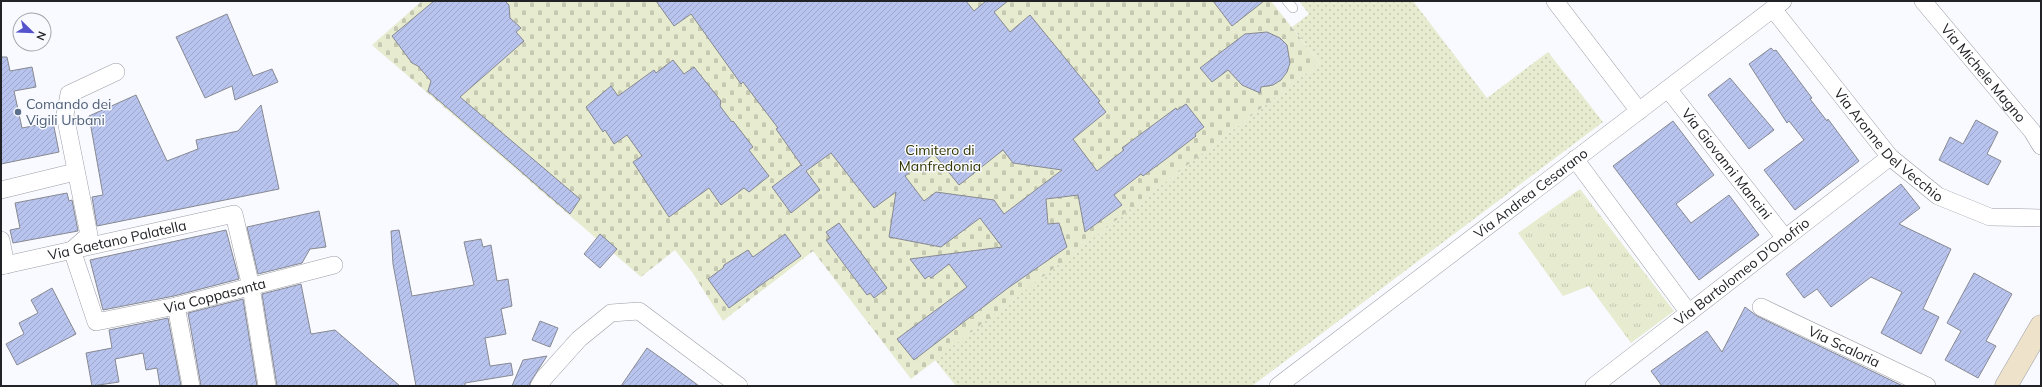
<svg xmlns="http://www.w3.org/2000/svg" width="2042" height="387" font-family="Mulish,sans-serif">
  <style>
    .grass { fill: url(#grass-tufts) }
    .cemetery { fill: url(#cemetery-stones) }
    .park { fill: url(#park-dots) }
    .building { fill: url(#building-hatch); stroke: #878991; fill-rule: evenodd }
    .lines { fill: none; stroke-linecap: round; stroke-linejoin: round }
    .lane-casing { stroke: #9c9ea6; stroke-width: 10 }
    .street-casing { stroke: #9c9ea6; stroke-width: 18 }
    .secondary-casing { stroke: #9c9ea6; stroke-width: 23 }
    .lane { stroke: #fff; stroke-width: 9 }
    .street { stroke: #fff; stroke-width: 17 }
    .secondary { stroke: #eee3ca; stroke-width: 22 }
    .service-dot { fill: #5c6f8a; stroke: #f8faff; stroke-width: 1.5 }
    .labels { text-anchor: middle; stroke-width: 3; stroke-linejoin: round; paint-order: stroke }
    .street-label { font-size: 14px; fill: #222326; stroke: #f8faff }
    .service-label { font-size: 14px; fill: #4e5e75; stroke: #f8faff; text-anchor: start }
    .park-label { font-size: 14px; fill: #343802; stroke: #f8faff }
  </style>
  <defs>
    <pattern id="grass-tufts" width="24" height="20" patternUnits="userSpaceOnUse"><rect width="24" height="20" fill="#e7ebcf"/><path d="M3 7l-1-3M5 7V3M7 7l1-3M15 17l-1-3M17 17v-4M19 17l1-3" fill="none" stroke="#c6c9b2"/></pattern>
    <pattern id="cemetery-stones" width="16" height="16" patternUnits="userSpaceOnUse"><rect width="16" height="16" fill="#e7ebcf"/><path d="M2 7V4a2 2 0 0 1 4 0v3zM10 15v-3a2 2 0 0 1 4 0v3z" fill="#c6c9b2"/></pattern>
    <pattern id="park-dots" width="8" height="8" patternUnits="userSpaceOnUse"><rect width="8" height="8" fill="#e7ebcf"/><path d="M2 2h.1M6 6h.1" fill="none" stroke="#c6c9b2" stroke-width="1.8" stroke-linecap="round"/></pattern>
    <pattern id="building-hatch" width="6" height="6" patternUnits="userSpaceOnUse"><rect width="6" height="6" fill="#b8c4ee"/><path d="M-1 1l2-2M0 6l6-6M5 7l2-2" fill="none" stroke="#9ea8cc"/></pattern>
  </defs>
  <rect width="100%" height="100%" fill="#f8faff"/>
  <path class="grass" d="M1580,189L1674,311L1631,343L1589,286L1563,296L1518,233Z"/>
  <path class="cemetery" d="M422,1H1271L1320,63L911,379L813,251L723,321L692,272L675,250L641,277L372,45Z"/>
  <path class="park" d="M1299,1H1413L1487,98L1548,52L1603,122L1252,386H956L935,360L1320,63L1292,27L1309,14Z"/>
  <path class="building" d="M434,1H505L509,5L510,18L521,28L516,32L524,41L460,97L580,199L570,214L428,91L431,81L418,66L412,63L392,36Z
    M656,1H966L974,11L986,1H1008L994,12L1010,32L1030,15L1100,101L1098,102L1106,112L1073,139L1097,171L1124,150L1122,148L1176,108L1177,110L1186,104L1204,127L1195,134L1196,136L1166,159L1143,176L1141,174L1114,195L1122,205L1085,232L1078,195L1046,199L1048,224L1059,223L1067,247L1008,288L914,360L897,339L967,287L949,264L931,278L929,276L925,279L910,259L1002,247L980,218L941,247L889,237L896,192L874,208L831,153L806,171L820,190L791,213L772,187L801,165L802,166L776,129L778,128L743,82L741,84L691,14L674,26ZM1003,150L1013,163L1062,170L1004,214L994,200L936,192L924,201L905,176L934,154L959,185Z
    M1213,1H1264L1232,26Z
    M227,14L253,76L272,69L278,82L235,100L232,86L205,98L176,37Z
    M1267,32L1280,38L1287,45L1290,63L1287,72L1281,80L1273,85L1261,87L1260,93L1242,85L1228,70L1212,82L1200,68L1245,34Z
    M1771,48L1774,51L1776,50L1812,98L1810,99L1827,121L1828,119L1859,161L1795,210L1764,170L1804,140L1789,121L1787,123L1749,64Z
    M1,57H7L10,71L32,67L36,87L14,91L22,128L53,122L59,152L1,164Z
    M673,60L684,74L694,67L721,101L720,106L732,122L733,121L753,147L749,150L769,176L749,192L744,188L721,205L709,188L669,217L633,162L642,156L627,135L614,144L605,130L603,132L586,107L611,86L618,96L654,70L656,73Z
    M1730,78L1774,130L1749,149L1708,95Z
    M136,95L167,161L198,149L196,140L238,131L261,105L279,189L97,226L92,197L103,195L89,116Z
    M1976,120L1998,132L1987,154L2001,161L1988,185L1939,160L1950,137L1963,144Z
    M1673,121L1714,175L1676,204L1691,223L1729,195L1759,235L1699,280L1613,166Z
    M1901,184L1920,208L1899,224L1951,249L1923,309L1939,317L1921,354L1881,333L1902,292L1871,277L1831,307L1817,289L1804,298L1786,274Z
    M67,193L69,201L72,200L78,231L13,243L10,230L20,228L15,203Z
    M319,211L326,247L310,249L302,263L258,274L247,227Z
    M839,223L887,288L874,298L870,293L867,295L826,240L830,238L826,232Z
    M226,230L239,279L174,296L103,310L90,260Z
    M399,230L412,296L474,285L464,242L481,239L483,247L491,245L497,281L508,279L512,306L501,309L506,334L485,338L490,366L511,363L513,375L465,383V386H416L393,264L391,231Z
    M600,234L617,249L600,268L584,254Z
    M785,234L801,256L729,308L708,279L723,268L724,265L748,250L753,257Z
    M1974,273L2012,294L1986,341L1996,346L1978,378L1945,360L1961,331L1947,323Z
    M301,284L311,334L335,330L400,386H277L262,294Z
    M52,288L76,334L17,365L6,344L24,334L19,323L38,313L31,300Z
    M243,299L257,386H201L188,313Z
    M1745,307L1757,316L1903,386H1662L1651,371L1707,331L1722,352Z
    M168,318L181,386H160L157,368L146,370L143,353L115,359L119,382L92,386L86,353L112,348L109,330Z
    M540,321L558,328L550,347L532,340Z
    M647,348L675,368L699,386H621Z
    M547,356L531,381L529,386H512L523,360Z"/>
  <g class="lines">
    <defs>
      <path id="lane" d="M1287,1L1293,8"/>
      <g id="street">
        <path d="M1555,1L1639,111"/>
        <path id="s1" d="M1923,1L2032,131L2041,146"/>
        <path id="s2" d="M1773,9L1890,157L1938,196L1990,217L2041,218"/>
        <path id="s3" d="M116,72L69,94L65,115L89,235L72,250L96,322L176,306L334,265"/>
        <path id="s4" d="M1668,89L1785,238"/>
        <path d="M1575,159L1689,313"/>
        <path d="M1,190L75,172"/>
        <path d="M1,240L6,265"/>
        <path id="s5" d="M1,266L234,214L251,287L267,386"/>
        <path d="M176,306L191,386"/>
        <path id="s6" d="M1761,307L1927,386"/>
        <path d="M539,386L544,378L579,339L611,313L639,311L739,386"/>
        <path id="s7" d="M1278,386L1783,1"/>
        <path id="s8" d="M1594,386L1890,157"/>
      </g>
      <path id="secondary" d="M2006,386L2041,326"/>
    </defs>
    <use href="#lane" class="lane-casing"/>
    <use href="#street" class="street-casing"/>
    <use href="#secondary" class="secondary-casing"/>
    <use href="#lane" class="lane"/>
    <use href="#street" class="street"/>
    <use href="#secondary" class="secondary"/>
  </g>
  <circle class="service-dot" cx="18" cy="112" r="4"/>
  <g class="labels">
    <g class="street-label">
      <text dy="5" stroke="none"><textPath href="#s1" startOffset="94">Via Michele Magno</textPath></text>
      <text dy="5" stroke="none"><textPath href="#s2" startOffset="179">Via Aronne Del Vecchio</textPath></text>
      <text dy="5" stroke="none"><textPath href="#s4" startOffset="95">Via Giovanni Mancini</textPath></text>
      <text dy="5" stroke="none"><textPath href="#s7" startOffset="318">Via Andrea Cesarano</textPath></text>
      <text dy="5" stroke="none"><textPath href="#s5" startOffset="119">Via Gaetano Palatella</textPath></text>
      <text dy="5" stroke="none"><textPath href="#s8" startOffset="187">Via Bartolomeo D'Onofrio</textPath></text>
      <text dy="5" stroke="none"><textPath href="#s3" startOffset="416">Via Coppasanta</textPath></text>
      <text dy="5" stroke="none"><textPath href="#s6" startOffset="92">Via Scaloria</textPath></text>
    </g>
    <g class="service-label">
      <text x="26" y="109">Comando dei<tspan x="26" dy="16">Vigili Urbani</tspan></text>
    </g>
    <g class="park-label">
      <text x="940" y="155">Cimitero di<tspan x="940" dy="16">Manfredonia</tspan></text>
    </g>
  </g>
  <rect width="2042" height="387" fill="none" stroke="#222326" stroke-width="4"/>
  <g transform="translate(32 32) rotate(113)"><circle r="19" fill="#f8faff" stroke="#a2a4a8"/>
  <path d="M0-3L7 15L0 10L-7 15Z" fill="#5553cb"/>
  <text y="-6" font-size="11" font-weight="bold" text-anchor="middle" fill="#222326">N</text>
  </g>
</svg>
